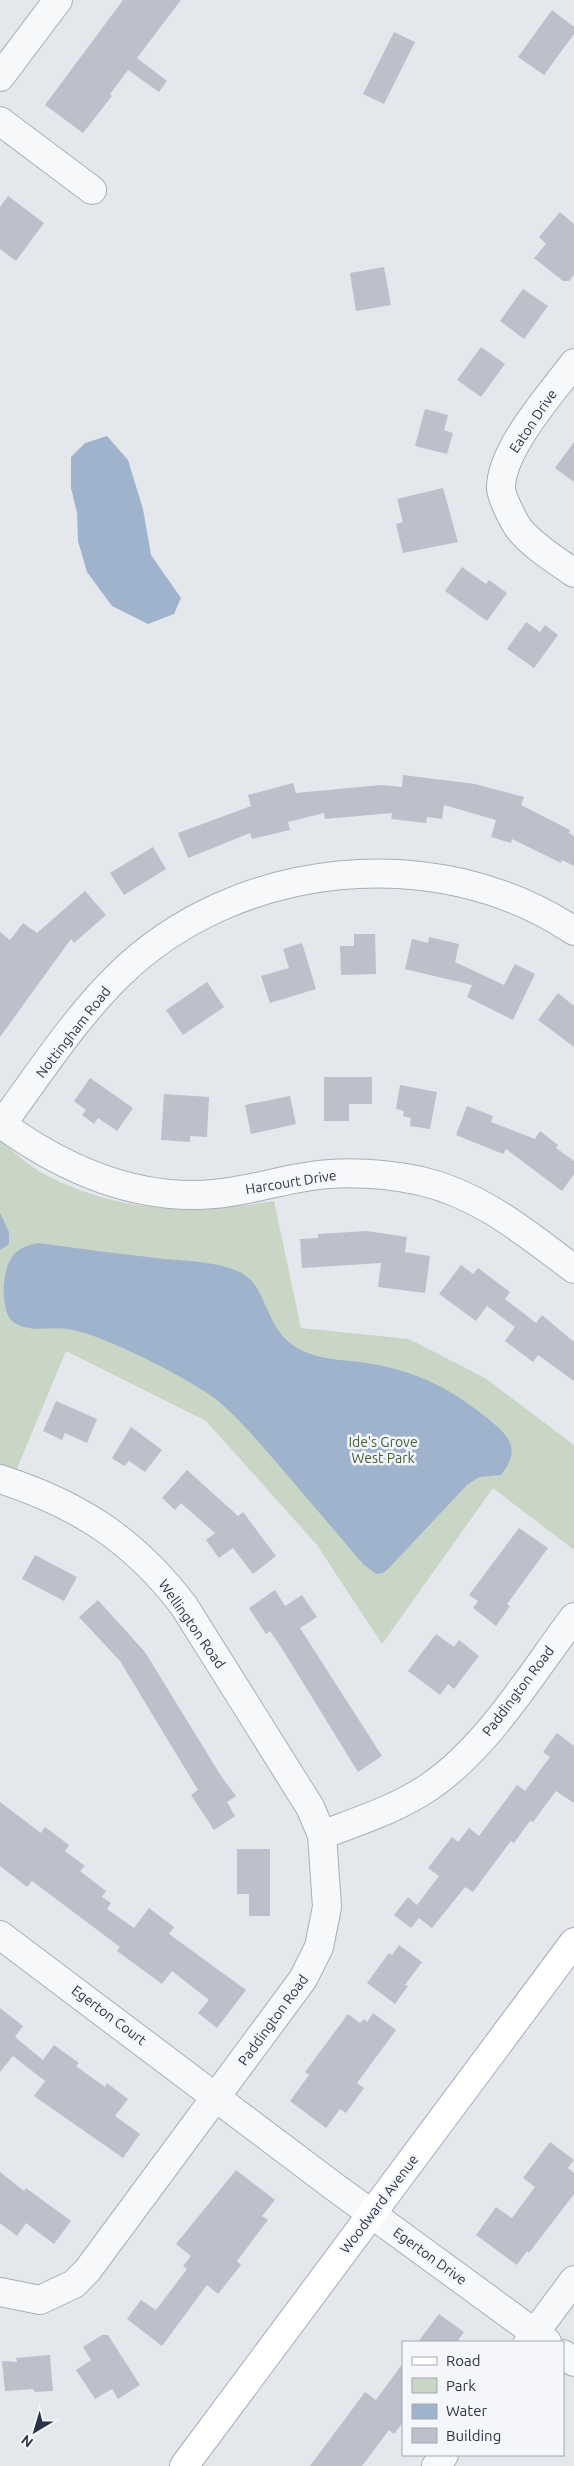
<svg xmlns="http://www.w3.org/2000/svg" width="574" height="2466" font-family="Ubuntu,sans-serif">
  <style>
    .green { fill: #c9d6c5 }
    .water { fill: #9fb4cc }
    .building { fill: #bbc0ca }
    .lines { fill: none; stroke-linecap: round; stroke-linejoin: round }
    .minor-casing { stroke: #a9aeb7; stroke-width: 30 }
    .major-casing { stroke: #a3abb8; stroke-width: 30 }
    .minor { stroke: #f7f8fa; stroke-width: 28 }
    .major { stroke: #fff; stroke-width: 28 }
    .labels { text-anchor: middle; stroke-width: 5; stroke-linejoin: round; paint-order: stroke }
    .street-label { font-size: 14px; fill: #2b3445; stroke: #f4f6f9 }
    .park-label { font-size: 14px; fill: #3f6138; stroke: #f4f6f9 }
  </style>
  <rect width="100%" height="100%" fill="#e4e7ec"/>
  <path class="green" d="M0,1141C15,1152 30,1167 46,1175C122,1214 193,1214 274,1201L301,1328L409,1339L485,1378L574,1445V1550L493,1488L382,1644L317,1545L206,1421L66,1351L16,1471L0,1468Z"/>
  <path class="water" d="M107,436L128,460L143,509L151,555L181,598L174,614L148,624L112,606L87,572L78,541L77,513L71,488V457L85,443Z
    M0,1213L9,1232V1244L0,1250Z
    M38,1243C80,1249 123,1254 165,1259C189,1261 218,1262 240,1272C270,1287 263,1332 301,1350C320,1360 346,1360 367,1363C419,1372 451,1388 492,1422C513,1439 519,1452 501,1475L479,1477L467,1485L389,1568L383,1573L376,1574L363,1564C336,1532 309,1501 282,1469C262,1446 241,1420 217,1400C197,1385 161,1366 138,1355C116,1345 91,1333 67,1329C48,1326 29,1334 12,1321C0,1309 2,1270 12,1257C18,1248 28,1245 38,1243Z"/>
  <path class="building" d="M123,0H181L137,58L167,81L159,92L128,70L110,94L112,96L83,133L45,105Z
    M552,10L574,27V34L544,75L518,57Z
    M394,32L415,42L384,104L363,94Z
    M8,196L44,223L16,261L0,249V207Z
    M560,212L574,224V275L569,281H563L534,258L546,244L539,237Z
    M384,267L391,305L356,311L350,273Z
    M523,289L548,306L524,339L500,321Z
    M481,347L505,364L481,397L457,380Z
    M425,409L448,415L444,430L453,433L447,454L415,446Z
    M574,442V482L555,468Z
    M443,488L458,542L403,553L396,524L403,522L397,499Z
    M462,567L486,584L489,580L507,593L487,621L445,591Z
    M526,622L540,632L545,625L558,635L534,668L507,649Z
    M403,775L475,784L524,797L521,805L570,830L569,833L574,836V866L562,860L561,863L512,839L511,843L491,837L496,820L444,805L442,819L427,817L426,823L391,819L392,813L325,819L324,813L288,822L290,830L252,839L250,833L188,858L178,833L251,806L248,795L293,783L296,793L381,785L402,787Z
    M153,847L166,869L124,895L110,873Z
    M85,891L106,915L74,943L71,939L0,1037V932L10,940L23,923L37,933Z
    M354,934H375L376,974L341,975L340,946H354Z
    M429,937L459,944L455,962L504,985L515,964L535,974L513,1020L467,997L472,985L405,969L412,939L428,943Z
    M302,943L316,989L270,1003L261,976L289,968L283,949Z
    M207,982L224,1007L183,1035L166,1010Z
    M558,993L574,1006V1047L538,1020Z
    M324,1077H372V1104H349V1121H324Z
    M90,1078L133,1108L117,1131L98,1118L94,1124L82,1115L86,1110L74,1101Z
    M400,1085L437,1092L430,1129L410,1126L411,1118L403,1116L404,1111L396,1109Z
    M164,1094L209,1097L207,1137L190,1136V1142L161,1140Z
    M290,1096L296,1124L251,1134L245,1105Z
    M467,1106L493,1116L491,1122L535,1139L540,1131L558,1145L556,1148L574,1161V1174L562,1191L506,1149L503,1154L456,1135Z
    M367,1231L407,1237L405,1252L430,1256L425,1293L378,1287L381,1263L302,1268L300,1239L318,1238V1234Z
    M461,1265L473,1274L478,1268L510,1292L505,1299L536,1323L542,1315L574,1342V1381L538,1355L533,1362L505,1341L515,1327L487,1306L476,1321L439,1294Z
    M56,1401L97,1419L87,1443L65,1433L62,1440L43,1431Z
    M131,1427L162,1450L145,1472L129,1461L124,1466L112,1458Z
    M187,1470L238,1516L243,1512L276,1556L253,1574L233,1548L219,1558L206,1540L215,1533L181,1503L175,1510L162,1498Z
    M519,1528L548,1548L507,1604L510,1606L496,1626L473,1608L478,1601L469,1595Z
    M35,1555L77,1577L64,1601L22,1579Z
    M275,1590L285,1606L302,1595L317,1617L300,1628L382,1756L358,1772L281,1647L270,1631L266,1634L249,1608Z
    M98,1600L145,1652L221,1776L236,1796L227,1802L235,1816L214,1830L191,1795L198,1790L120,1661L79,1617Z
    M436,1634L454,1647L459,1640L479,1656L454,1689L448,1684L440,1695L408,1671Z
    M557,1733L574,1746V1803L556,1791L533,1822L530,1821L514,1843L511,1841L473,1892L465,1887L432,1928L419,1918L411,1928L394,1915L408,1897L417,1905L439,1876L428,1868L452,1837L458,1842L469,1828L479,1836L517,1785L525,1791L550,1757L543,1752Z
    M0,1802L41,1833L45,1827L69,1845L65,1851L85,1866L80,1871L106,1891L102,1897L111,1903L107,1909L134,1928L149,1908L174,1927L169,1934L246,1990L217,2028L198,2013L209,2000L172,1971L162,1984L117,1951L120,1947L32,1881L27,1887L0,1866Z
    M237,1849H270V1916H249V1894H237Z
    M399,1945L422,1962L405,1985L408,1986L395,2004L367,1983L389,1953L392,1955Z
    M0,2008L23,2026L15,2037L43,2060L54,2045L79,2063L76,2066L105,2087L107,2083L128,2099L115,2116L140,2134L123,2158L34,2096L45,2081L13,2056L0,2072Z
    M373,2013L396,2030L357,2083L364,2088L346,2113L340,2109L326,2128L290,2101L309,2075L305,2072L348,2014L360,2023L364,2019L367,2022Z
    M550,2142L574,2160L568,2168L574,2173V2194L529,2253L527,2251L517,2265L476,2235L496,2207L512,2218L535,2187L523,2178Z
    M236,2170L275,2200L262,2216L268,2220L237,2261L241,2265L218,2294L207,2285L162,2346L127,2319L141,2300L156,2310L187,2269L183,2266L191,2256L176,2244Z
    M0,2172L24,2191L26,2188L71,2221L54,2244L26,2223L17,2236L0,2223Z
    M439,2314L464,2332L457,2342H418Z
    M102,2335H108L140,2385L118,2399L112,2389L95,2399L76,2370L91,2360L83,2347Z
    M50,2355L53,2391L35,2392L33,2389L5,2391L2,2361L17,2362L16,2358Z
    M403,2363V2422L394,2434L389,2430L362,2466H310L365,2392L376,2400Z"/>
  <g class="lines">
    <defs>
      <path id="minor" d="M0,77L58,0
        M0,121L92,190
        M574,363C551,394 501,449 501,488C501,496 514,523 520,530C534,547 556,560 574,573
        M0,1123C63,1169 135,1201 214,1194C253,1191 291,1176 330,1174C360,1172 392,1175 421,1181C481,1195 526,1233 574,1269
        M2,1124C39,1074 74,1019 119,975C236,860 437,839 574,931
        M0,1479C78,1504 134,1540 184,1606L310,1807L322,1835L327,1907L319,1947L303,1979L87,2271L74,2284L40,2300L0,2292
        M322,1835C358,1821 397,1809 429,1787C487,1748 532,1673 574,1617
        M0,1935L332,2185L547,2342
        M528,2342L574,2280
        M563,2354L574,2362
        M436,2466L444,2455"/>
      <path id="major" d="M184,2466L574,1942"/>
    </defs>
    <use href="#minor" class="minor-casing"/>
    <use href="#major" class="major-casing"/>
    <use href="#minor" class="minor"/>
    <use href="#major" class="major"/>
  </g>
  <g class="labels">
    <g class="street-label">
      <text transform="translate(533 421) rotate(-56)" y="5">Eaton Drive</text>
      <text transform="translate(73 1032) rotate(-52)" y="5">Nottingham Road</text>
      <text transform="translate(291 1182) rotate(-9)" y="5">Harcourt Drive</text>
      <text transform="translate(192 1624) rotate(55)" y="5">Wellington Road</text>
      <text transform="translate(518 1691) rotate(-53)" y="5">Paddington Road</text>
      <text transform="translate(109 2015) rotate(37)" y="5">Egerton Court</text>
      <text transform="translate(273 2020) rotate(-54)" y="5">Paddington Road</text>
      <text transform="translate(379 2204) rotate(-53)" y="5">Woodward Avenue</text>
      <text transform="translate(430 2256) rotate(36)" y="5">Egerton Drive</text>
    </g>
    <g class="park-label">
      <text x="383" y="1447">Ide's Grove<tspan x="383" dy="16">West Park</tspan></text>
    </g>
  </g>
  <rect x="402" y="2341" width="162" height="115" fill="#f4f6f9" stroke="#a4a8b1"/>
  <rect x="412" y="2357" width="25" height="8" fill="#ffffff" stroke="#a4a8b1"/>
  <text x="446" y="2366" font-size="15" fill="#2b3445">Road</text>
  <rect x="412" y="2378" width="25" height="15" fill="#c9d6c5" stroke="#a4a8b1"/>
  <text x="446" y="2391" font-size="15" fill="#2b3445">Park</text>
  <rect x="412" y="2404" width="25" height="15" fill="#9fb4cc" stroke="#a4a8b1"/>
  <text x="446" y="2416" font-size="15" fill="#2b3445">Water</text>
  <rect x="412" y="2428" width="25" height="15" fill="#bbc0ca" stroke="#a4a8b1"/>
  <text x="446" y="2441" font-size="15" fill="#2b3445">Building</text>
  <g transform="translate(35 2431) rotate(218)" stroke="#f4f6f9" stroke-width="4" paint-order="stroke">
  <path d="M0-4L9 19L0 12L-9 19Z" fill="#2b3445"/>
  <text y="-8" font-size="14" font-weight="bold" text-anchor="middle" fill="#2b3445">N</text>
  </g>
</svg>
